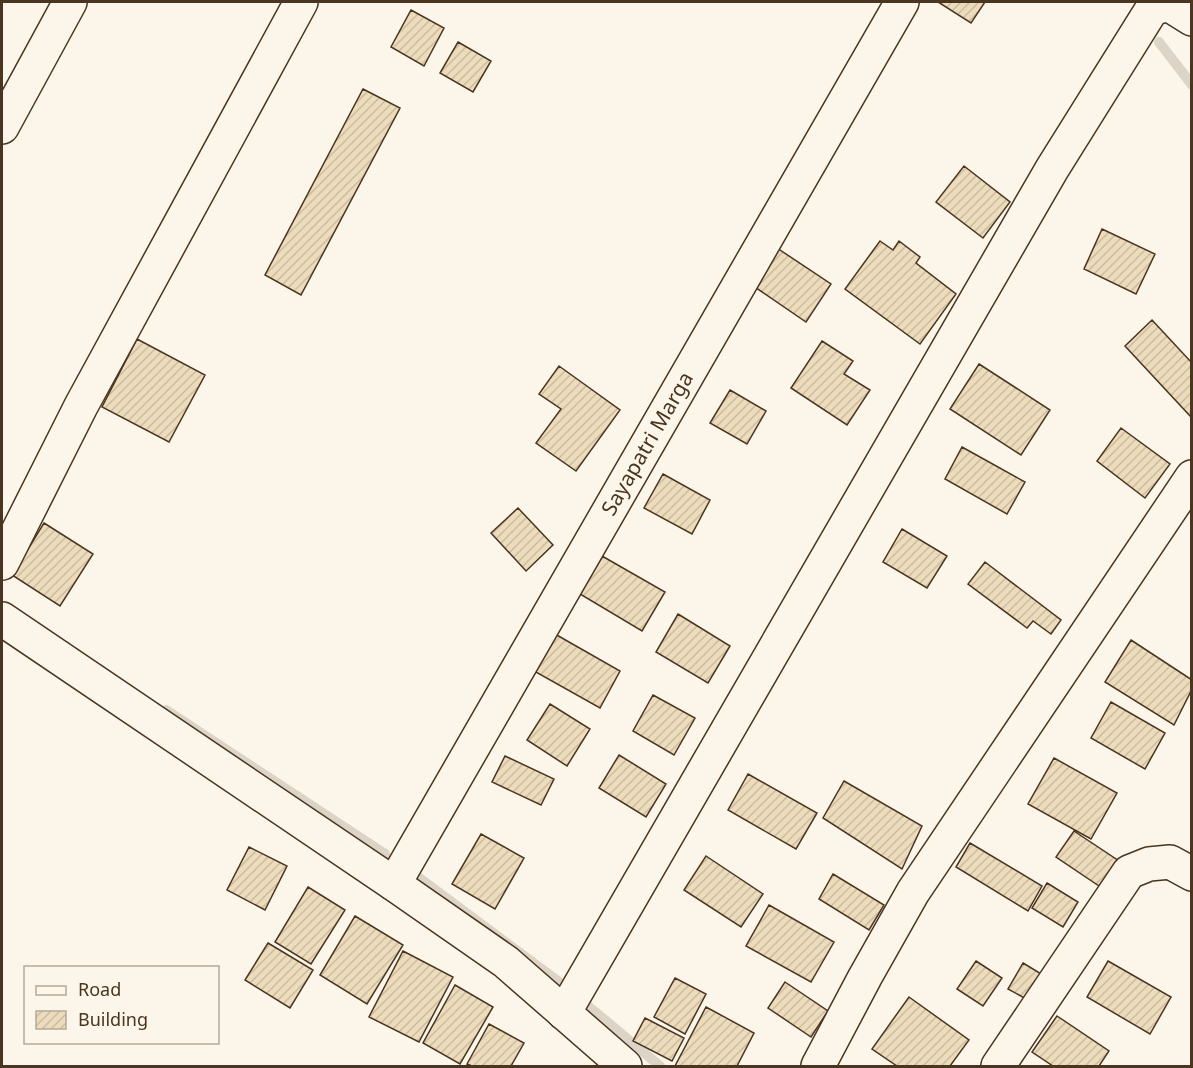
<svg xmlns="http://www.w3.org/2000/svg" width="1193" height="1068" font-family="'Noto Sans',sans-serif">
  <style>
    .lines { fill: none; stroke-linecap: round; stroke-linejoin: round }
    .stream { stroke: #dcd4c6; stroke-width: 10 }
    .building { fill: url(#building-hatch); stroke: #4a3520; stroke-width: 1.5 }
    .minor-casing { stroke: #4a3520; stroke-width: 36 }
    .minor { stroke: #fbf6e9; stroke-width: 33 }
    .labels { text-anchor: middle; stroke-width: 4.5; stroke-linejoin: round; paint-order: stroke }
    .street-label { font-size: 21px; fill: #4a3520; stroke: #fbf6e9 }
  </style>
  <defs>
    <pattern id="building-hatch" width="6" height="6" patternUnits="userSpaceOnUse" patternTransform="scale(1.5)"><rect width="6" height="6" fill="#ecdcbc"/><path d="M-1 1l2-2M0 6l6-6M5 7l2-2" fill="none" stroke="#ccbda1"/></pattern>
  </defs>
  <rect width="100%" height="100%" fill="#fbf6e9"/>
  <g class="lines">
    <path class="stream" d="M1159,42L1192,85
      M166,710L385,854
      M418,877L563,985
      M588,1006L660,1066"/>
  </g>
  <path class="building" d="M938,2H985L971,23Z
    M411,10L444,28L424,66L391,47Z
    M458,42L491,61L473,92L440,73Z
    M363,89L400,108L301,295L265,275Z
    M964,166L1010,202L983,238L936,202Z
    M1102,229L1155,254L1136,294L1084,269Z
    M880,241L893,250L899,241L920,257L916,263L956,294L920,344L845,289Z
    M774,246L831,284L806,322L749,283Z
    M1152,320L1192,363V418L1125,346Z
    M137,339L205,375L169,442L102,407Z
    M822,341L853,361L844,374L870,390L847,425L791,388Z
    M979,364L1050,410L1021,455L950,409Z
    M559,366L620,410L576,471L536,443L561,409L539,394Z
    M730,390L766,411L747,444L710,423Z
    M1121,428L1170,464L1145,498L1097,461Z
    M962,447L1025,482L1007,514L945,479Z
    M663,474L710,500L692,534L644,508Z
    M518,508L553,545L526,571L491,533Z
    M44,523L93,554L60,606L12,575Z
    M902,529L947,556L927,588L883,562Z
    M602,556L665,592L642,631L580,594Z
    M985,562L1061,620L1051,634L1033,621L1027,628L968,584Z
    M678,614L730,646L708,683L656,652Z
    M555,634L620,671L600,708L534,671Z
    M1131,640L1192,680V689L1174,725L1105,682Z
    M653,695L695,718L674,755L633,731Z
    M1111,702L1165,733L1145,769L1091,738Z
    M550,704L590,729L567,766L527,740Z
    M619,755L666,784L646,817L599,788Z
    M505,756L554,779L541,805L492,782Z
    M1054,758L1117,793L1091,839L1028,804Z
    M748,774L817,813L796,849L728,810Z
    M844,781L922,826L902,869L823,818Z
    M1074,831L1125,865L1108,892L1056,857Z
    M481,834L524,858L495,909L452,884Z
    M970,843L1042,886L1028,911L956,867Z
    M249,847L287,866L265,910L227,890Z
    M706,856L763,894L741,927L684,890Z
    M833,874L884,905L869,930L819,899Z
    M1047,883L1078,902L1063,927L1032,908Z
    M308,887L345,910L311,964L275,942Z
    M769,905L834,942L811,982L746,946Z
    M355,916L403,945L367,1004L320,975Z
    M268,943L313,970L290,1008L245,980Z
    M403,951L453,977L419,1042L369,1017Z
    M976,961L1002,978L983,1006L957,989Z
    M1108,961L1171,997L1150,1034L1087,997Z
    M1023,963L1043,975L1028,1000L1008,989Z
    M675,978L706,994L685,1034L654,1017Z
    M785,982L828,1011L811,1037L768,1008Z
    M455,985L493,1007L460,1064L423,1043Z
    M909,997L969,1040L950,1066H897L872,1049Z
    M706,1007L754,1033L737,1066H675Z
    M1057,1016L1109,1051L1099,1066H1053L1032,1052Z
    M645,1018L684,1038L672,1061L633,1041Z
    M489,1024L524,1043L511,1066H472L467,1064Z"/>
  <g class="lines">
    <defs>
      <g id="minor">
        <path d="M2,127L70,2"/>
        <path d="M2,563L81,406L301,2"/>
        <path d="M2,619L394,884L506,962L625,1066"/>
        <path id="s1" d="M394,884L902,2"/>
        <path d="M564,1013L1052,169L1152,9L1168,4L1192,19"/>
        <path d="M818,1066L865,977L913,892L1192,477"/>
        <path d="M998,1066L1129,872L1149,864L1170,862L1192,874"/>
      </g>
    </defs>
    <use href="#minor" class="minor-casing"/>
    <use href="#minor" class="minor"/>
  </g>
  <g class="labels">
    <g class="street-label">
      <text dy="7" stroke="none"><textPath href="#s1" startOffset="508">Sayapatri Marga</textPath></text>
    </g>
  </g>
  <rect width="1193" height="1068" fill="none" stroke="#4a3520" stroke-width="6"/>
  <rect x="24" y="966" width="195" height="78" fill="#fbf6e9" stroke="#b4a999" stroke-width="1.5"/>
  <rect x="36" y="986" width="30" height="9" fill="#fbf6e9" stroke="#b4a999" stroke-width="1.5"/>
  <text x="78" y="996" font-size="18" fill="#4a3520">Road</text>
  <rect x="36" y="1011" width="30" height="18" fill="url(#building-hatch)" stroke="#b4a999" stroke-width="1.5"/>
  <text x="78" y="1026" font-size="18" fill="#4a3520">Building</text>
</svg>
